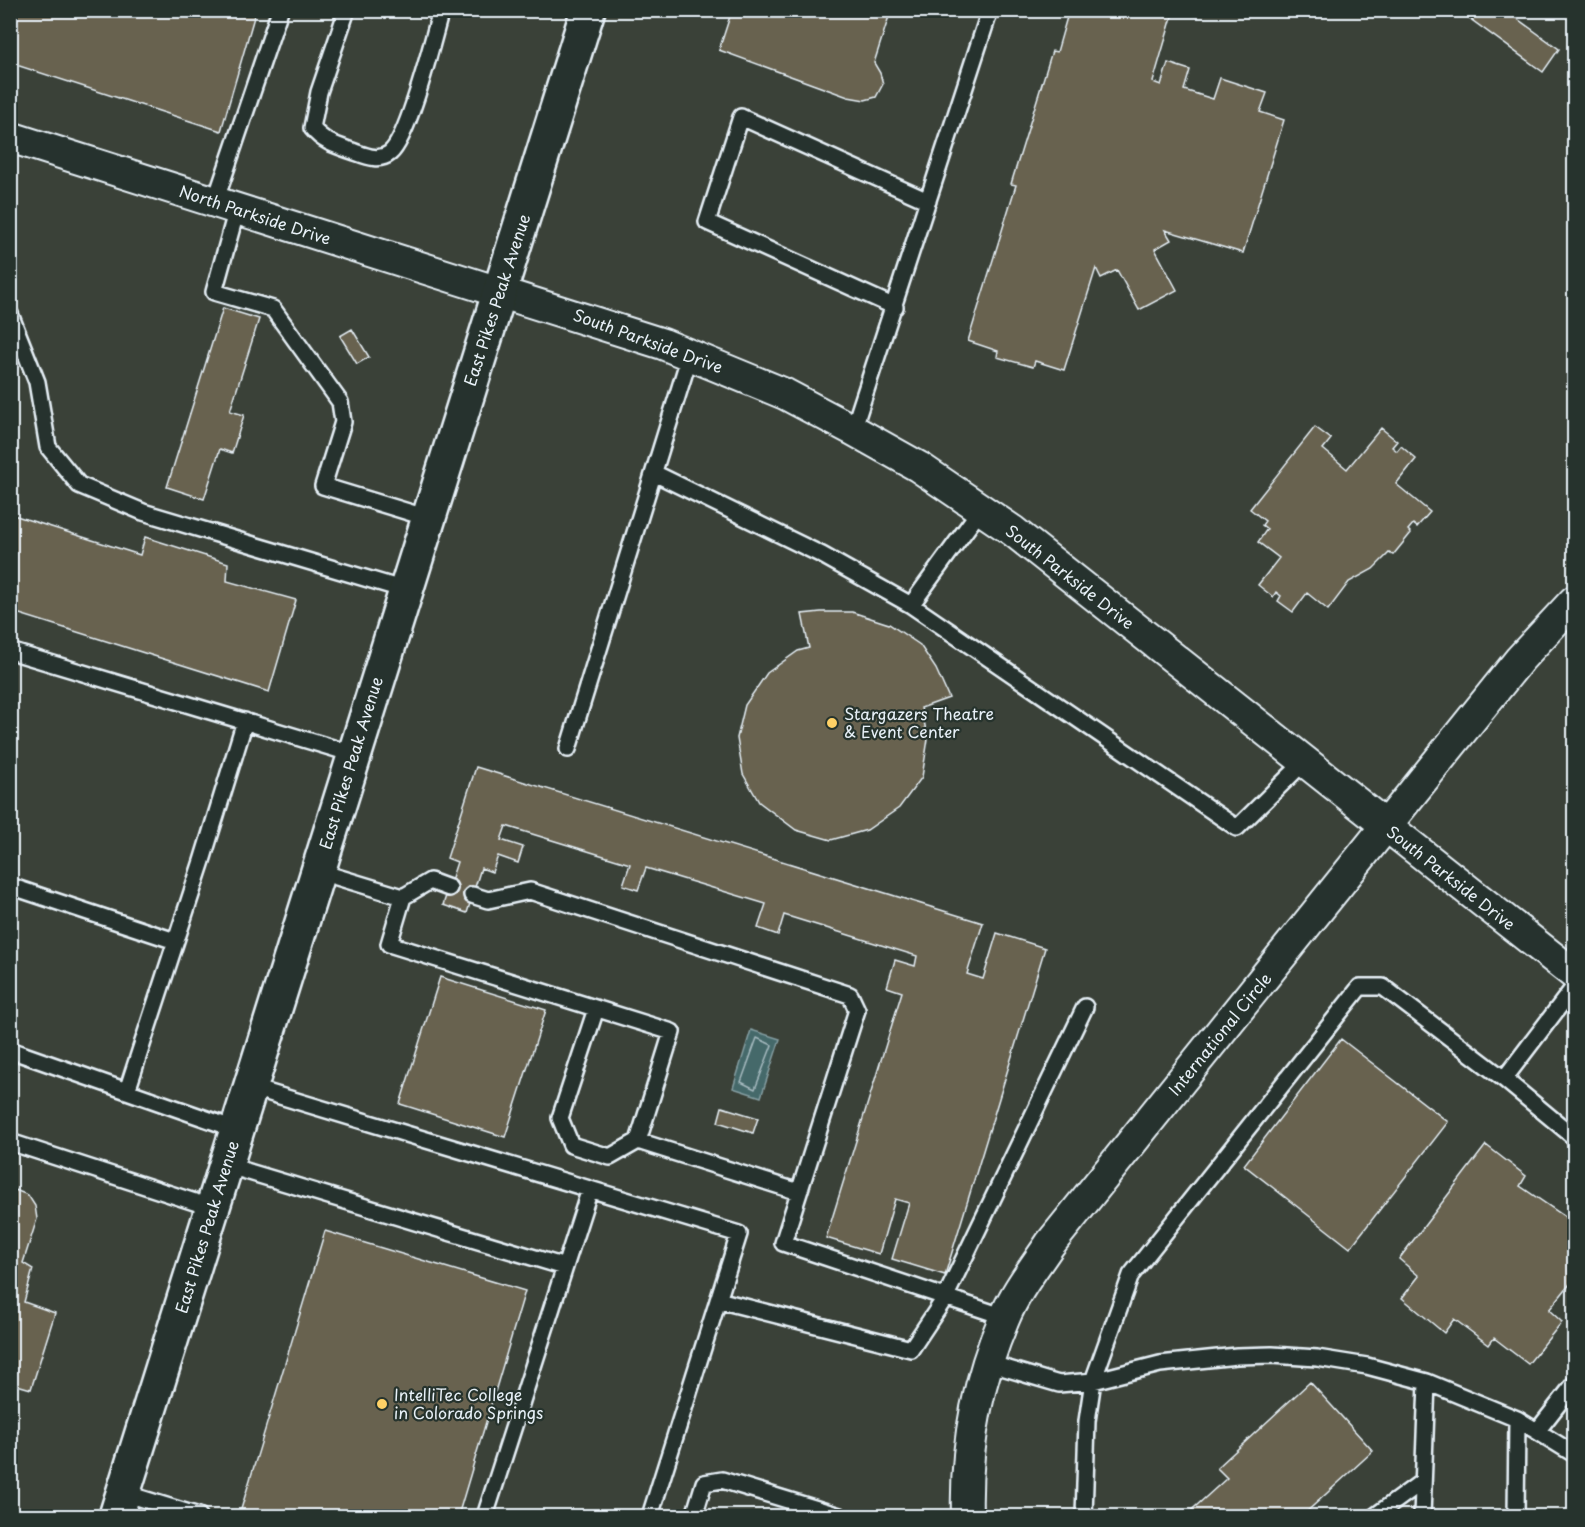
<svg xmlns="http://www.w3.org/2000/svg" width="1585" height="1527" font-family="'Playpen Sans',sans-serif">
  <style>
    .water { fill: #45696b; stroke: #869fa3; stroke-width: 1.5 }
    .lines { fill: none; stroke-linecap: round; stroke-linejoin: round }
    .shore { stroke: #a7bbc0; stroke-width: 1.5 }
    .building { fill: #676250; stroke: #e8f1f8; stroke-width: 1.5 }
    .service-casing { stroke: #e8f1f8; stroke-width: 20 }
    .minor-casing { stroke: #e8f1f8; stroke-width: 34 }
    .secondary-casing { stroke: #e8f1f8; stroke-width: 38 }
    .service { stroke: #26332d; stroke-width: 15 }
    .minor { stroke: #26332d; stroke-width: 30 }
    .secondary { stroke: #26332d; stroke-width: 33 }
    .poi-dot { fill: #ffd166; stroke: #26332d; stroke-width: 2 }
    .labels { text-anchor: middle; stroke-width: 4.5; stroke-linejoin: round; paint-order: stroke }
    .street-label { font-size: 16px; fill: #e8f1f8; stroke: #26332d }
    .poi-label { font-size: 16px; fill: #e8f1f8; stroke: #26332d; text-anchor: start }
  </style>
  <rect width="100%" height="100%" fill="#3a4138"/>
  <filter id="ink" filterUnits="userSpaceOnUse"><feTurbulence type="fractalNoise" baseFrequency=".0167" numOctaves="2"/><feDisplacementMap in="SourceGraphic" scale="12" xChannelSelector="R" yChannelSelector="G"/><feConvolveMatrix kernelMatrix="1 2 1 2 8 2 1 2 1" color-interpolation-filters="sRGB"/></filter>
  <g filter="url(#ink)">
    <path class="water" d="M751,1030L780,1039L761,1097L733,1088Z"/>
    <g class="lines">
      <path class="shore" d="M757,1038L772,1045L755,1089L741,1082Z"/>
    </g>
    <path class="building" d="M10,10H256L221,131L10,63Z
      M732,10H891L874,63L880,73L883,84L876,97L865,100L848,97L719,50Z
      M1069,10H1174L1153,82L1161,85L1168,63L1190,70L1184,90L1213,99L1220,78L1267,93L1260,112L1284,120L1243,253L1165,230L1171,240L1155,249L1177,290L1139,310L1117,270L1101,278L1096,268L1064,370L1035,361L1033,367L997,357L998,351L968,341L1016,185L1011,184L1052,51L1057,52Z
      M1458,10H1505L1559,49L1543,72Z
      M223,308L259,319L230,411L244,415L232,453L220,449L204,499L167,487Z
      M352,329L369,357L357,364L340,336Z
      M1315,427L1331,439L1323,449L1347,469L1381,428L1397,441L1392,447L1397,451L1401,446L1416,459L1396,484L1430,512L1417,527L1413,524L1408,530L1411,533L1393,555L1389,553L1373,569L1349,582L1328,610L1307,593L1293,612L1278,601L1281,596L1276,592L1273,597L1258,585L1279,558L1258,542L1267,529L1262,525L1265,521L1250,509Z
      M10,514L140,555L145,537L228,563L227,581L296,600L269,692L10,611Z
      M821,612H852L889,624L920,645L936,669L949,698L921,708L928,739L922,777L899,808L867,830L831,840L796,830L759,802L743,774L737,738L745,705L767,673L798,651L809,648L802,614Z
      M476,767L983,923L967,974L983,979L997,933L1045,948L945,1275L892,1259L909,1203L895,1199L879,1254L826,1238L902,992L887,987L895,960L915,966L917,956L784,915L778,935L758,928L766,904L646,868L638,890L623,885L630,864L506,826L501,840L523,847L518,863L498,856L492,872L481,868L467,913L443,905L457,862L447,858Z
      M440,977L546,1010L505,1137L400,1104Z
      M1341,1039L1448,1122L1350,1248L1244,1165Z
      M722,1107L758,1118L753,1133L718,1122Z
      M1486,1145L1526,1176L1520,1186L1574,1223V1279L1549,1310L1562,1322L1528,1364L1494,1338L1489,1345L1454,1319L1444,1333L1402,1298L1419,1276L1399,1259Z
      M15,1190L28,1195L35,1206L37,1219L23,1263L33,1269L24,1302L55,1313L31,1389L10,1383V1192Z
      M325,1231L525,1291L458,1516H239Z
      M1310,1382L1373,1451L1302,1516H1185L1227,1478L1217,1468Z"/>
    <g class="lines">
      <defs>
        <path id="service" d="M347,10L319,92L312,128C324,143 338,146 355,152C366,156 379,162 390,153C409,137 433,39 441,10
          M215,202L280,10
          M237,209L214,292L273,309L340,402L343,422L323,486L428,518
          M895,307L707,222L741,117L928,201
          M10,314L37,382L48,447L79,485L143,512L405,590
          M853,430L990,10
          M654,473L822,555L911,605L981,509
          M911,605L1237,828L1304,762
          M10,651L353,754
          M568,749L690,355
          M317,871L403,897L430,881L449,888
          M10,886L175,941
          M472,895L488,900L530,891L850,995L857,1010L783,1243L1005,1317
          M403,897L389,944L672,1032L638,1141L799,1192
          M596,1009L560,1118L571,1145L610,1157L638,1141
          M10,1050L238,1130
          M1504,1079L1574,987
          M250,1087L739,1234L650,1516
          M127,1091L202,861L245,721
          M10,1142L213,1208
          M226,1165L565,1267
          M718,1300L911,1349L945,1298L1085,1007
          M988,1363L1059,1384L1093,1381L1160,1364L1237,1356L1272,1355L1317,1358L1367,1366L1427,1382L1517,1419L1574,1454
          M1538,1430L1574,1384
          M124,1493L199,1516
          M485,1516L590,1189
          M694,1516L704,1483L722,1480L840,1516
          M1084,1516L1087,1421L1093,1381L1131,1275L1360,987H1383L1504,1079L1574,1137
          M1375,1516L1423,1481
          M1422,1516L1427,1382
          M1516,1516L1517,1419"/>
        <path id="minor" d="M10,137L663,344L785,394L853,430L919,467L1013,531L1574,974
          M967,1516C965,1448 977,1382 1004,1319C1015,1292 1034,1268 1050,1244L1520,659L1574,601"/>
        <path id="secondary" d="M116,1516L588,10"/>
      </defs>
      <use href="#service" class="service-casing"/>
      <use href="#minor" class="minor-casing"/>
      <use href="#secondary" class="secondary-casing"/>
      <use href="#service" class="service"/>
      <use href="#minor" class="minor"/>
      <use href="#secondary" class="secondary"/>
    </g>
  </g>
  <g class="poi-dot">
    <circle cx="832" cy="723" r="6"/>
    <circle cx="382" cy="1404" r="6"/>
  </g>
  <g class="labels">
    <g class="street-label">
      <text transform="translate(255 215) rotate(18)" y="6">North Parkside Drive</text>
      <text transform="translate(497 300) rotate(-72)" y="6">East Pikes Peak Avenue</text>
      <text transform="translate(648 341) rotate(20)" y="6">South Parkside Drive</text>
      <text transform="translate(1070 577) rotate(38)" y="6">South Parkside Drive</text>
      <text transform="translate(351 763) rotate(-73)" y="6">East Pikes Peak Avenue</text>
      <text transform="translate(1451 878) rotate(38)" y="6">South Parkside Drive</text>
      <text transform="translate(1220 1034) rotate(-51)" y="6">International Circle</text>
      <text transform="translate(207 1227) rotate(-73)" y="6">East Pikes Peak Avenue</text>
    </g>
    <g class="poi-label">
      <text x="844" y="720">Stargazers Theatre<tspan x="844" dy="18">&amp; Event Center</tspan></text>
      <text x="394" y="1401">IntelliTec College<tspan x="394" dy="18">in Colorado Springs</tspan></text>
    </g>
  </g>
  <rect width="1585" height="1527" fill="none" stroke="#26332d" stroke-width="36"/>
  <rect x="18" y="18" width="1549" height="1491" fill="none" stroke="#e8f1f8" stroke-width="2" filter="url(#ink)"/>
</svg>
